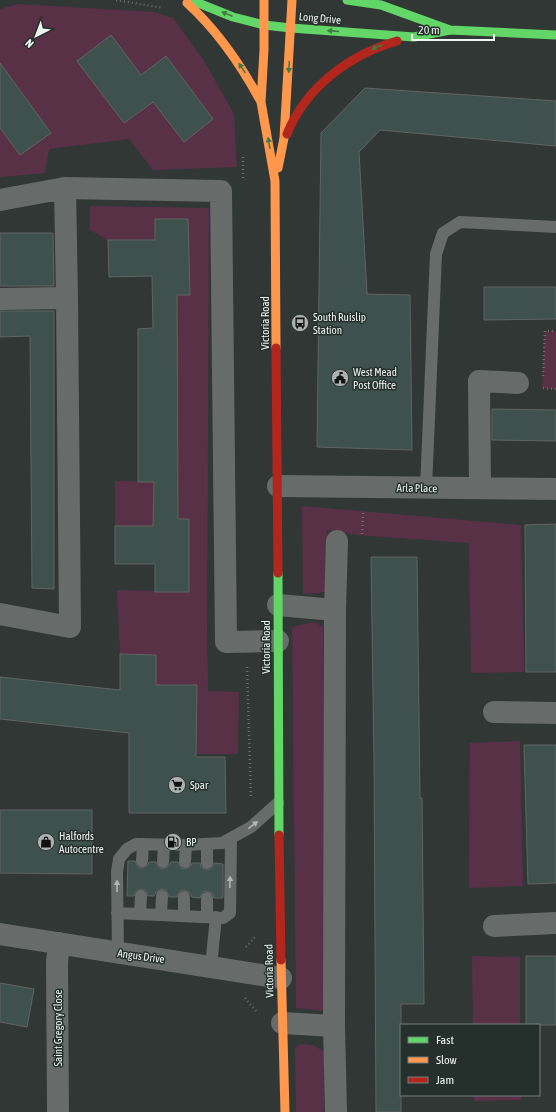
<svg xmlns="http://www.w3.org/2000/svg" width="556" height="1112" font-family="'Asap Condensed',sans-serif">
  <style>
    .green { fill: #593147; fill-rule: evenodd }
    .building { fill: #3f514c; stroke: #606562 }
    .lines { fill: none; stroke-linecap: round; stroke-linejoin: round }
    .path { stroke: #6a6d6c; stroke-width: 2.5; stroke-dasharray: 1 3; stroke-linecap: butt }
    .lane { stroke: #676b69; stroke-width: 12 }
    .street { stroke: #676b69; stroke-width: 22 }
    .fast { stroke: #63d668; stroke-width: 9 }
    .slow { stroke: #ff974d; stroke-width: 9 }
    .jam { stroke: #b3261e; stroke-width: 9 }
    .oneway { fill: #417a46 }
    .oneway2 { fill: #b1b7b4 }
    .labels { text-anchor: middle; stroke-width: 3; stroke-linejoin: round; paint-order: stroke }
    .street-label { font-size: 11px; fill: #eef5f2; stroke: #252f2b }
    .poi-label { font-size: 11px; fill: #eef5f2; stroke: #252f2b; text-anchor: start }
  </style>
  <rect width="100%" height="100%" fill="#313734"/>
  <path class="green" d="M18,4L153,12L173,18L203,59L234,114L237,167L153,170L129,139L49,149L45,173L0,177V128L20,155L51,132L7,73L0,78V9ZM111,36L141,75L166,56L213,119L184,142L153,102L124,123L77,61Z
    M90,206L209,208L207,633L208,691L239,692L238,754H197V686L156,685V655L120,654L117,590L189,592V519H153V526H115V481L178,482L177,328L173,295H190L188,219H155V240H108L90,230Z
    M545,331H556V389L542,388Z
    M302,506L521,525L524,672L471,673L469,543L356,535L327,530V592L303,594Z
    M314,622L323,627L326,1011L296,1008L292,627Z
    M520,741L523,886L469,888L470,743Z
    M472,956L520,957V1025H473Z
    M301,1044L314,1045L324,1052V1112H296L295,1047Z
    M474,1095H521V1100L474,1101Z"/>
  <path class="building" d="M111,35L141,75L166,56L213,119L184,142L153,102L124,123L77,61Z
    M0,63L51,133L20,155L0,128Z
    M365,88L556,101V146L380,130L359,152L367,294L410,295L412,450L317,447L321,133Z
    M155,219H188L190,295H177L178,519H189V592H155V564H115V526H153L154,482H138V329L153,328L152,276L109,277L108,240H155Z
    M0,233H53L54,286H0Z
    M484,287H556V319L484,320Z
    M0,311H54V589L32,588L30,336L0,337Z
    M492,409L556,410V441L492,440Z
    M556,524V672H526L525,525Z
    M371,557H417L420,798H422L424,1004H401V1112H376L374,762Z
    M120,654L156,655V685H197L196,757H225L226,813H129V733L0,719V677L120,690Z
    M524,745H556V883L528,884Z
    M0,810H92V874L0,873Z
    M128,861H135L138,867L142,868L148,865L149,862H156L159,868L163,869L169,866L171,862H178L181,868L185,869L191,866L192,863H200L201,867L207,870L211,869L214,863L223,864V898H214L213,894L207,891L203,892L200,898L192,897L190,893L184,890L180,891L177,897H169L166,890L162,889L156,892L154,896H148L145,890L141,889L135,892L134,896H127Z
    M526,956H556V1025H526Z
    M0,983L34,989L27,1027L0,1022Z"/>
  <g class="lines">
    <path class="path" d="M116,0L163,8
      M243,178V157
      M543,376L545,331H556
      M543,388L556,389
      M362,534L363,513
      M247,667L251,798
      M246,947L255,937
      M245,998L256,1011"/>
    <path class="lane" d="M426,488L436,254L443,233L460,222L556,227
      M142,861L143,844
      M163,862L164,845
      M185,862L186,845
      M207,863V844
      M207,898V917
      M117,913L223,918L230,913L231,839
      M140,914L141,896
      M161,915L162,896
      M184,916V897
      M118,953L117,872L119,859L127,849L136,844L186,845L222,843L251,827L278,803
      M211,966L216,917"/>
    <path class="street" d="M0,200L65,188L221,191L226,642L278,641
      M0,299L67,298
      M278,486L556,489
      M480,488L479,381L518,383
      M278,605L335,610
      M0,614L70,627L67,298L65,188
      M494,712L556,713
      M494,926L556,923
      M0,934L281,978
      M282,1023L334,1026
      M58,1112L57,962L59,943
      M336,1112L334,1026L335,610L337,541"/>
    <path class="fast" d="M191,0L233,17L264,25L291,28L414,37L450,30L556,35
      M347,0L381,5L450,30
      M278,573L279,835"/>
    <path class="slow" d="M264,0V50L261,102L275,181L276,348
      M187,3C218,31 241,65 261,102
      M278,168L284,138L292,0
      M281,960L285,1112"/>
    <path class="jam" d="M287,134C306,87 349,55 397,41
      M276,348L278,573
      M279,835L281,960"/>
  </g>
  <defs><path id="oneway-solid" d="M-6-.8H1V-3.2L6.5 0L1 3.2V.8H-6Z"/></defs>
  <g class="oneway">
    <use href="#oneway-solid" transform="translate(227 14) rotate(-158)"/>
    <use href="#oneway-solid" transform="translate(333 31) rotate(-175)"/>
    <use href="#oneway-solid" transform="translate(377 47) rotate(158)"/>
    <use href="#oneway-solid" transform="translate(289 67) rotate(93)"/>
    <use href="#oneway-solid" transform="translate(242 68) rotate(-124)"/>
    <use href="#oneway-solid" transform="translate(269 143) rotate(-99)"/>
  </g>
  <g class="oneway2">
    <use href="#oneway-solid" transform="translate(253 825) rotate(-38)"/>
    <use href="#oneway-solid" transform="translate(230 882) rotate(-89)"/>
    <use href="#oneway-solid" transform="translate(117 886) rotate(-90)"/>
  </g>
  <defs>
    <symbol id="bus-disc" viewBox="-11 -11 22 22"><circle r="9.5" fill="#acb2b0" stroke="#252f2b"/><path d="M-5-6H5V4H4V6H2V4H-2V6H-4V4H-5ZM-3.5-4V0h7V-4ZM-3.5 1.2v1.5H-2V1.2ZM2 1.2v1.5H3.5V1.2Z" fill="#111"/></symbol>
    <symbol id="civic-disc" viewBox="-11 -11 22 22"><circle r="9.5" fill="#acb2b0" stroke="#252f2b"/><path d="M-.6-6.5H3V-4.5H.6V-3L4-1V1h2V6H-6V1h2V-1L-.6-3ZM-1.2 2.5V6h2.4V2.5Z" fill="#111"/></symbol>
    <symbol id="supermarket-disc" viewBox="-11 -11 22 22"><circle r="9.5" fill="#acb2b0" stroke="#252f2b"/><path d="M-6-5.5h2.5l.6 2H6L4.5 2H-2.5L-4.4-4H-6ZM-1.5 3.2a1.3 1.3 0 1 0 .1 0ZM3 3.2a1.3 1.3 0 1 0 .1 0Z" fill="#111"/></symbol>
    <symbol id="shop-disc" viewBox="-11 -11 22 22"><circle r="9.5" fill="#acb2b0" stroke="#252f2b"/><path d="M-5-2.5h2.3a2.7 3.5 0 0 1 5.4 0H5L5.5 6h-11ZM-1.5-2.5h3a1.5 2.3 0 0 0-3 0Z" fill="#111"/></symbol>
    <symbol id="fuel-disc" viewBox="-11 -11 22 22"><circle r="9.5" fill="#acb2b0" stroke="#252f2b"/><path d="M-5.5-6h7V0h2V4h1.3V-2.5L3-4.5l.8-.8L6-3V5H2.5V1h-1V6h-7ZM-4.2-4.7v3.2H.2V-4.7Z" fill="#111"/></symbol>
  </defs>
  <g fill-rule="evenodd">
    <use href="#bus-disc" x="290" y="313" width="20" height="20"/>
    <use href="#civic-disc" x="330" y="368" width="20" height="20"/>
    <use href="#supermarket-disc" x="167" y="775" width="20" height="20"/>
    <use href="#shop-disc" x="36" y="832" width="20" height="20"/>
    <use href="#fuel-disc" x="163" y="832" width="20" height="20"/>
  </g>
  <g class="labels">
    <g class="street-label">
      <text transform="translate(320 18) rotate(5)" y="4">Long Drive</text>
      <text transform="translate(265 323) rotate(-90)" y="4">Victoria Road</text>
      <text transform="translate(417 488) rotate(1)" y="4">Arla Place</text>
      <text transform="translate(266 647) rotate(-90)" y="4">Victoria Road</text>
      <text transform="translate(141 956) rotate(8)" y="4">Angus Drive</text>
      <text transform="translate(269 971) rotate(-91)" y="4">Victoria Road</text>
      <text transform="translate(58 1028) rotate(-90)" y="4">Saint Gregory Close</text>
    </g>
    <g class="poi-label">
      <text x="313" y="321">South Ruislip<tspan x="313" dy="13">Station</tspan></text>
      <text x="353" y="376">West Mead<tspan x="353" dy="13">Post Office</tspan></text>
      <text x="190" y="789">Spar</text>
      <text x="59" y="840">Halfords<tspan x="59" dy="13">Autocentre</tspan></text>
      <text x="186" y="846">BP</text>
    </g>
  </g>
  <rect x="400" y="1024" width="140" height="72" fill="#252f2b" stroke="#757e7b"/>
  <rect x="408" y="1037" width="20" height="6" fill="#63d668" stroke="#757e7b"/>
  <text x="436" y="1044" font-size="12" fill="#eef5f2">Fast</text>
  <rect x="408" y="1057" width="20" height="6" fill="#ff974d" stroke="#757e7b"/>
  <text x="436" y="1064" font-size="12" fill="#eef5f2">Slow</text>
  <rect x="408" y="1077" width="20" height="6" fill="#b3261e" stroke="#757e7b"/>
  <text x="436" y="1084" font-size="12" fill="#eef5f2">Jam</text>
  <g transform="translate(36 36) rotate(222)" stroke="#252f2b" stroke-width="3" paint-order="stroke">
  <path d="M0-3L7 15L0 10L-7 15Z" fill="#eef5f2"/>
  <text y="-6" font-size="11" font-weight="bold" text-anchor="middle" fill="#eef5f2">N</text>
  </g>
  <path d="M412 34v6h82v-6" fill="none" stroke="#eef5f2" stroke-width="2"/>
  <text x="418" y="34" font-size="12" fill="#eef5f2" stroke="#252f2b" stroke-width="3" paint-order="stroke">20 m</text>
</svg>
